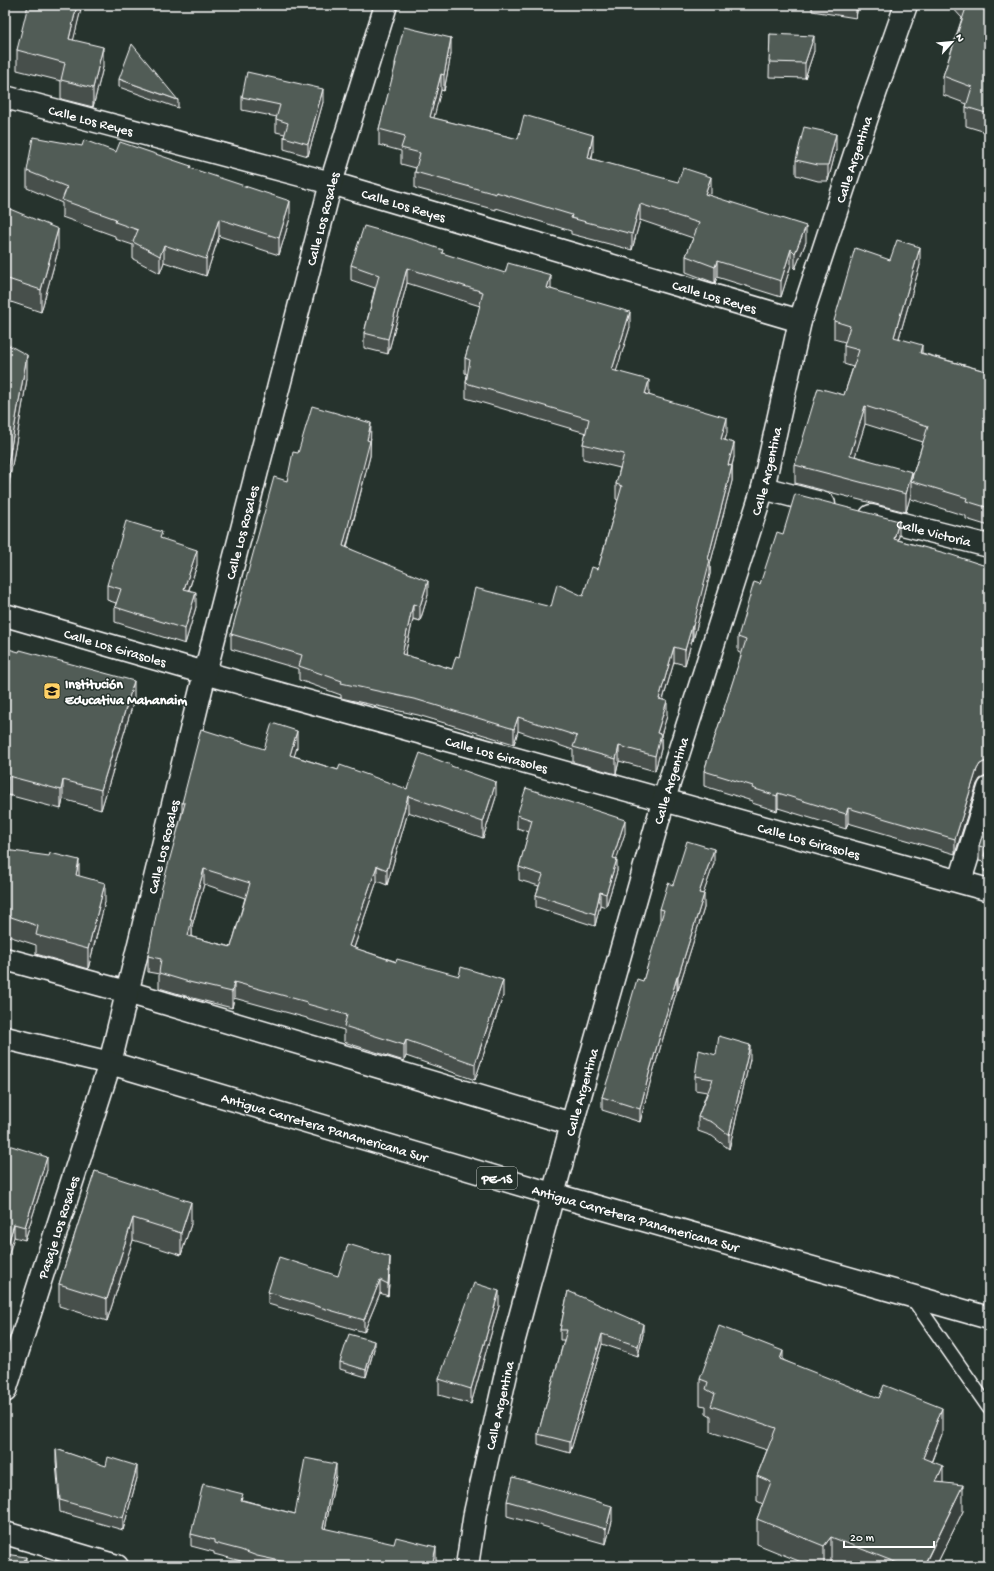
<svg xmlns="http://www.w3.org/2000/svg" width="994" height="1571" font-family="'Gochi Hand',sans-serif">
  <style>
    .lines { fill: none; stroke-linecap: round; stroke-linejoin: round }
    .lane-casing { stroke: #fff; stroke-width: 16 }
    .street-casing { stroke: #fff; stroke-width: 25 }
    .highway-casing { stroke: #fff; stroke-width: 25 }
    .lane { stroke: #26332d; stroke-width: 13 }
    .street { stroke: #26332d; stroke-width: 22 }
    .highway { stroke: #26332d; stroke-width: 22 }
    .wall { fill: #464f4b; stroke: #fff; fill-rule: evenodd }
    .shaded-wall { fill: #39403d; stroke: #fff }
    .building { fill: #515c57; stroke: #fff; fill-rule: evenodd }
    .labels { text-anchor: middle; stroke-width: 3; stroke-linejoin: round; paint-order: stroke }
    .shield { fill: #26332d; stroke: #bec2c0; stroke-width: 1 }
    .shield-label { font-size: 13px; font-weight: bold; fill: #fff }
    .street-label { font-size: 14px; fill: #fff; stroke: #26332d }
    .poi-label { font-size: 14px; font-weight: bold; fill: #fff; stroke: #26332d; text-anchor: start }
  </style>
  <rect width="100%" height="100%" fill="#26332d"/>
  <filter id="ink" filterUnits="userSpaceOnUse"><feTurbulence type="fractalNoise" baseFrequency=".025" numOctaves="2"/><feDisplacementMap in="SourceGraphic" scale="8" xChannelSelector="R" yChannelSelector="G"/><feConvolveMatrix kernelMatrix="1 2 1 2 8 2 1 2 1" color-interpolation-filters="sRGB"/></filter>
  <g filter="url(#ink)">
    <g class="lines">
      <defs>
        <path id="lane" d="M911,1296L989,1408"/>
        <g id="street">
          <path id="s1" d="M5,97L331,183L800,321"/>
          <path d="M763,488L824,504"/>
          <path id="s2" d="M871,516L989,546"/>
          <path id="s3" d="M5,615L205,673L989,890"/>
          <path d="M960,881L989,788"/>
          <path d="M5,959L127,992L572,1124"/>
          <path id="s4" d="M5,1391L110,1063L205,673L331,183L386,5"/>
          <path d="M5,1533L117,1566"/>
          <path id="s5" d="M467,1566L475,1513L512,1347L572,1124L664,799L763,488L800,321L870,108L906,5"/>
        </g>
        <g id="highway">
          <path id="s6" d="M5,1038L110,1063L552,1194L989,1318"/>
        </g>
      </defs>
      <use href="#lane" class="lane-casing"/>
      <use href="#street" class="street-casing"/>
      <use href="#highway" class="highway-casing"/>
      <use href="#lane" class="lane"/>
      <use href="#street" class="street"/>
      <use href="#highway" class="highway"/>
    </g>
    <path class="wall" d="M32,5H82L73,40L103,67L93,107L61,99V81L17,70V50Z
      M812,5H858L856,18L812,11Z
      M950,5H989V133L966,126V107L967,104L943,95V76L962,18Z
      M770,34L814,51L805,78L769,77Z
      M451,54L444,91L441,90L433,118L518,139L593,151L592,159L711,193L710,196L806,242L795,269L791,265L781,297L717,277L715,283L686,272V256L693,238L640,220L632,250L571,234V231L496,208V210L415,188V172L416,168L401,164V151L379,145V129L395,69V63Z
      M119,79L178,100V108L119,87Z
      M242,97L323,102L308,156L284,149V137L285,134L276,132V119L277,117L242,110Z
      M836,150L828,181H818L796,175V160Z
      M116,152L191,168L290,218L279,255L219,236L206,276L164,262L160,273L133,259V245L115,239V236L62,217V203L27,188V171Z
      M989,191V216L986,215V200Z
      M5,207L58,251L41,312L5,300Z
      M443,254L551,289L630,327L616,371L649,395L727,433L725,440L734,457L732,466V481L710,565V574L693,641L692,640L685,665L674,662L663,700L667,716L661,735V749L655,771L619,761L616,774L573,762V750L518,731L514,744L418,715L341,698V695L299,680V669L231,649V634L287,481L298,453L371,438L370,442V456L347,547L428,595L420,621L413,619L405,655L452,669L459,657L551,607L583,596L598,569L618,500L616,499V484L620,468L583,459V444L586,433L466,398V383L467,374L465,373V358L475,325L480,306L407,283L388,354L364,348V333L375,288L351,280V265Z
      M890,260L920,265L899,338L922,353L989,372V526L966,519V516L911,499V494L906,512L795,483V465L844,395L853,367L844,364V346L845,342L834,339V321ZM865,424L923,442L912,477L855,456Z
      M5,343L27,379L6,500H5Z
      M783,534L899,536L898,540L989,567V776H986L980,779L977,784L955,854L848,823L846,829L778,808L777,811L752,803V801L704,786V771L742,654L738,652V637L760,584Z
      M162,539L197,565L189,590L196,607L185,644L115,622V607L116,603L107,600V585Z
      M5,648L134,700L101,810L63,799L61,809L8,795Z
      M297,747L294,756L338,770L407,789L451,767L496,797L483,838L408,812L387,885L377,881L354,948L503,996L475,1080L406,1056L404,1061L344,1042V1030L307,1019V1018L234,998L232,1008L189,997L159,988V974L148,972V956L182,812V803L264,749ZM204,884L245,898L231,947L192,937V926Z
      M517,815L625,833L616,859L617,871L606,907L600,905L595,926L536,907V895L539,886L519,880V867L529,832L517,828Z
      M989,815V873L984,871V862L979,861V846Z
      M5,850L79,876L105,902L88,969L36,954V945L5,935Z
      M714,863L703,894L704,908L678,990H677L650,1083L640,1122L602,1110V1097L643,981L661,923L660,922V909L673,885Z
      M716,1055L750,1059L729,1149L712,1136L698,1131V1117L707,1092L695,1090V1076Z
      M5,1144L47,1170L25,1240L14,1237Z
      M95,1171L191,1224L181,1255L133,1240L107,1321L59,1306V1284Z
      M390,1269L388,1296L380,1293L364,1332L268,1304V1292L338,1276Z
      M568,1291L643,1334L638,1356L602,1344L570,1453L538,1444V1434L564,1340H560V1330Z
      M499,1306L471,1404L439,1395V1379Z
      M374,1349L366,1377L340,1369V1362Z
      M783,1360L942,1434L932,1461L943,1483L963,1511L936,1566H840L831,1562L828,1566H811L757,1544V1519L763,1504L757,1501V1476L767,1450L711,1432V1417L706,1414V1406L700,1405V1379Z
      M56,1449L137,1478L123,1530L60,1512L56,1461Z
      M336,1475L325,1529L436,1559L435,1566H253L241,1561L214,1554V1552L191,1546V1534L243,1500L295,1514Z
      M507,1501L612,1521L606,1544L507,1516Z"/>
    <path class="shaded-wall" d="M77,5H82L69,58V39Z
      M856,5H858L856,18Z
      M814,36V51L805,78V63Z
      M451,38V54L444,91V75Z
      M103,47V67L93,107V88Z
      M441,74V90L430,133V117Z
      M323,89V102L308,156V144Z
      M836,134V150L828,181V165Z
      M593,135V151L588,174V158Z
      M711,177V193L705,210V194Z
      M290,201V218L279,255V238Z
      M640,204V220L632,250V234Z
      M219,219V236L206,276V259Z
      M806,226V242L795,269V253Z
      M58,229V251L41,312V290Z
      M164,245V262L160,273V256Z
      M920,247V265L894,355V337Z
      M791,249V265L781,297V281Z
      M717,261V277L715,283V267Z
      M407,268V283L388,354V339Z
      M551,275V290L547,288Z
      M630,312V327L612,385V370Z
      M922,345V363L920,353Z
      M27,355V379L6,500V476Z
      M649,380V395L645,394Z
      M865,406V424L850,473V455Z
      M727,418V433L721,453V439Z
      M371,423L370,456L343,560V546L367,440Z
      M734,443V457L728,480V465Z
      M732,466V481L710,565V574L693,641V626L708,559Z
      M912,472V481H911V494L906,512V494Z
      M899,521V536L894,554V539Z
      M197,550V565L184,604V589Z
      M428,581V595L420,621V606Z
      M196,592V607L185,644V629Z
      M413,604V619L402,668V654Z
      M692,626V640L685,665V650Z
      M674,647V662L659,713V699Z
      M134,681V700L101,810V790Z
      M667,701V716L661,735V749L655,771V756L657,733Z
      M518,717V731L514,744V729Z
      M297,731V747L290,770V755Z
      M619,746V761L616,774V759Z
      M986,761V776L980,779L977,784L955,854V839L977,769L980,764Z
      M8,776V795L5,805V786Z
      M63,780V799L61,809V790Z
      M496,782V797L483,838V822Z
      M778,793V808L777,811V796Z
      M408,796V812L387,885V870Z
      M848,808V823L846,829V814Z
      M625,820V833L613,870V858Z
      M714,849V863L699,906V893Z
      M617,859V871L606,907V894Z
      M79,860V879L76,875Z
      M377,866V881L349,962V946Z
      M204,869V884L192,926V935L188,952V936L190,919Z
      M105,883V902L88,969V949Z
      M600,892V905L595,926V914Z
      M704,894V908L678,990V977Z
      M677,977V990L650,1083L640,1122V1109L650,1070Z
      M503,980V996L475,1080V1064Z
      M234,982V998L232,1008V992Z
      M406,1040V1056L404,1061V1045Z
      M750,1045V1059L729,1149V1135Z
      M47,1157V1170L25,1240V1227Z
      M191,1202V1224L181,1255V1233Z
      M133,1218V1240L107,1321V1299Z
      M14,1224V1237L5,1267V1254Z
      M390,1257V1269L388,1296V1284Z
      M380,1280V1293L364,1332V1320Z
      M499,1291V1306L471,1404V1389Z
      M643,1324V1334L638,1356V1346Z
      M602,1334V1344L570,1453V1442Z
      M374,1341V1349L366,1377V1370Z
      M783,1351V1376L780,1359Z
      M942,1408V1434L923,1483V1458Z
      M336,1464V1475L323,1540V1528Z
      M137,1466V1478L123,1530V1518Z
      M943,1466V1491L936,1482Z
      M963,1485V1511L936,1566H924Z
      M612,1506V1521L606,1544V1529Z
      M831,1537V1562L828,1566H824V1546Z
      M436,1547V1559L435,1566H432Z
      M26,1557V1566H22Z"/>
    <path class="building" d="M28,5L32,6V5H77L69,39L103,47L93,88L61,80L65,63L17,50Z
      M967,5H989V114L966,107L972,87L943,76Z
      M404,27L451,38L444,75L441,74L430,117L518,139L524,115L593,135L588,158L678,182L683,168L711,177L705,194L806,226L795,253L791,249L781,281L717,261L715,267L686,256L699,223L640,204L632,234L571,218L572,215L496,192V194L415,172L420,153L401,148L405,136L379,129L396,63H395Z
      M770,34L814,36L805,63L769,62Z
      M132,44L178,100L119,79Z
      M247,72L323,89L308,144L284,137L288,123L276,119L280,105L242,97Z
      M804,127L836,134L828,165H818L796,160Z
      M33,137L82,146L84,140L116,152L120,142L191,166L190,168L290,201L279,238L219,219L206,259L164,245L160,256L133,242L138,230L115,222L116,219L62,200L67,187L27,171Z
      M989,191V201L986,200Z
      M5,207L58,229L41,290L5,278Z
      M364,226L414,240L443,250L442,253L505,273L508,263L551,275L547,288L630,312L612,370L649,380L645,394L727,418L721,439L734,443L728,465L732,466L708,559L710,560L693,626H692L685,650L674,647L659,699L667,701L657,733L661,734L655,756L619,746L616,759L573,747L577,736L518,717L514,729L418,700L341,683L342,681L299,666L302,655L231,634L274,477L287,481L293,452L298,453L312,406L371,423L367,440L370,441L343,546L428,581L420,606L413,604L402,654L452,669L456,656L459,657L475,588L551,607L557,584L583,596L592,567L598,569L622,486L616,484L624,454L583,444L589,419L466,383L470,360L465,358L475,325L483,292L407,268L388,339L364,333L379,275L351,265Z
      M897,240L920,247L894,337L922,345L920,353L989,372V508L966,501L967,498L911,481L928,426L865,406L850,455L912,472L906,494L795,465L818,388L844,395L859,350L844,346L850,326L834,321L855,248L890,260Z
      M5,343L27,355L6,476H5Z
      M795,494L899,521L894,539L952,555L989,567V761H986L980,764L977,769L955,839L848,808L846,814L778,793L777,796L752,788L753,786L704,771L746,640L738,637L754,582L760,584L777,532L783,534Z
      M126,521L162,532L160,538L197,550L184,589L196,592L185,629L115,607L121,589L107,585Z
      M5,648L19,652L20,650L134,681L101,790L63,780L61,790L8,776L5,786Z
      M272,723L297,731L290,755L338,770L340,765L407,789L420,753L451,765V766L496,782L483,822L408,796L387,870L377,866L349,946L396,962L397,959L459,976L461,967L503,980L475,1064L406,1040L404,1045L344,1026L347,1015L307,1004V1002L234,982L232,992L189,982L159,973L161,959L148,956L161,891L185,803H182L201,729L264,749ZM204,869L250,883L231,947L188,936L192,919H190Z
      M526,788L625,820L613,858L617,859L606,894L600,892L595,914L536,895L543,875L519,867L532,820L517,815Z
      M989,815V858L984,856L986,848L979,846Z
      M687,841L714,849L699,893L704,894L678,977H677L650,1070L640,1109L602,1097L614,1060L637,979L643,981L664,910L660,909L668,883L673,885Z
      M5,850L49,856L50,853L79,860L76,875L105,883L88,949L36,935L38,926L5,915Z
      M719,1036L750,1045L729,1135L712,1122L698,1117L713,1079L695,1076L699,1050L716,1055Z
      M5,1144L47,1157L25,1227L14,1224L5,1254Z
      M95,1171L191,1202L181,1233L133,1218L107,1299L59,1284Z
      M348,1244L390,1257L388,1284L380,1280L364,1320L268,1292L279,1257L338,1276Z
      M474,1283L499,1291L471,1389L439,1379Z
      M568,1291L643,1324L638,1346L602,1334L570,1442L538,1434L567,1330H560Z
      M719,1326L783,1351L780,1359L879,1398L884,1385L942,1408L923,1458L943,1466L936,1482L963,1485L924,1565L926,1566H905L831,1537L824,1546L757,1519L771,1482L757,1476L776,1428L711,1406L715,1394L706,1389L708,1382L700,1379Z
      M349,1334L374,1341L366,1370L340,1362Z
      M56,1449L106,1466L108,1457L137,1466L123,1518L60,1500Z
      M305,1458L336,1464L323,1528L394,1544L396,1537L436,1547L432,1566H304L257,1556L241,1550L214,1543V1540L191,1534L203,1484L243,1494L241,1500L295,1514Z
      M513,1477L612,1506L606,1529L507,1501Z
      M5,1554L26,1557L22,1566H5Z"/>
  </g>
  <defs>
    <symbol id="school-square" viewBox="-11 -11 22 22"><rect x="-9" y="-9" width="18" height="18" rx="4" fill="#ffd166" stroke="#26332d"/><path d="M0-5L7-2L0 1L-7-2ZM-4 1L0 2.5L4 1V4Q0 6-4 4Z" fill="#111"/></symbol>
  </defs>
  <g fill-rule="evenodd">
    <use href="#school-square" x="42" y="681" width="20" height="20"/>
  </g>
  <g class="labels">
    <rect class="shield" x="477" y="1167" width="40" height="22" rx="3"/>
    <g class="shield-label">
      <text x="497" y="1183">PE-1S</text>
    </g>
    <g class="street-label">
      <text dy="5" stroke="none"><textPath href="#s1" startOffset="89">Calle Los Reyes</textPath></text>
      <text dy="5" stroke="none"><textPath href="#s5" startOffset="1460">Calle Argentina</textPath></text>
      <text dy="5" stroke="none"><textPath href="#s1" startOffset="413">Calle Los Reyes</textPath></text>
      <text dy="5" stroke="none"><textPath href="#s4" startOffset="1215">Calle Los Rosales</textPath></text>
      <text dy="5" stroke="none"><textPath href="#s1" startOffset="737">Calle Los Reyes</textPath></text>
      <text dy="5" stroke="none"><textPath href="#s5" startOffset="1136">Calle Argentina</textPath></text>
      <text dy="5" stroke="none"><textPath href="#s4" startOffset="891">Calle Los Rosales</textPath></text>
      <text dy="5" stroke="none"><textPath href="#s2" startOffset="65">Calle Victoria</textPath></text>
      <text dy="5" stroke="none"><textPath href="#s3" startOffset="115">Calle Los Girasoles</textPath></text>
      <text dy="5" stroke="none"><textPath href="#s3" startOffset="511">Calle Los Girasoles</textPath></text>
      <text dy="5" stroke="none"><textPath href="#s5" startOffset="812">Calle Argentina</textPath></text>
      <text dy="5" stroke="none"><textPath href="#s3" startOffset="835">Calle Los Girasoles</textPath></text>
      <text dy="5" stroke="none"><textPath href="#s4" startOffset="567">Calle Los Rosales</textPath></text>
      <text dy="5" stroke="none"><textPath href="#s5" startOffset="488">Calle Argentina</textPath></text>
      <text dy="5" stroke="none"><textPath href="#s6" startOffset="332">Antigua Carretera Panamericana Sur</textPath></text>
      <text dy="5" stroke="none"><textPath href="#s6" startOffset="656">Antigua Carretera Panamericana Sur</textPath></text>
      <text dy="5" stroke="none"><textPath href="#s4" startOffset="172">Pasaje Los Rosales</textPath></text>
      <text dy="5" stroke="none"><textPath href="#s5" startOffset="164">Calle Argentina</textPath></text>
    </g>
    <g class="poi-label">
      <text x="65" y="688">Institución<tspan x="65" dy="16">Educativa Mahanaim</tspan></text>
    </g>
  </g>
  <rect width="994" height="1571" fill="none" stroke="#26332d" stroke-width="20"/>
  <rect x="10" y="10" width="974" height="1551" fill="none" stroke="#fff" stroke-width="1.5" filter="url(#ink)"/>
  <g transform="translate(952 42) rotate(63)" stroke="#26332d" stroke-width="3" paint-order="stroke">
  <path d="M0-3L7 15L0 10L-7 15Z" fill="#ffffff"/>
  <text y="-6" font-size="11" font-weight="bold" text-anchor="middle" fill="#ffffff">N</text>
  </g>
  <path d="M844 1541v6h90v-6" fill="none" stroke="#ffffff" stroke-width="2"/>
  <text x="850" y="1541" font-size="12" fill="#ffffff" stroke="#26332d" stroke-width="3" paint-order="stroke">20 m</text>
</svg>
